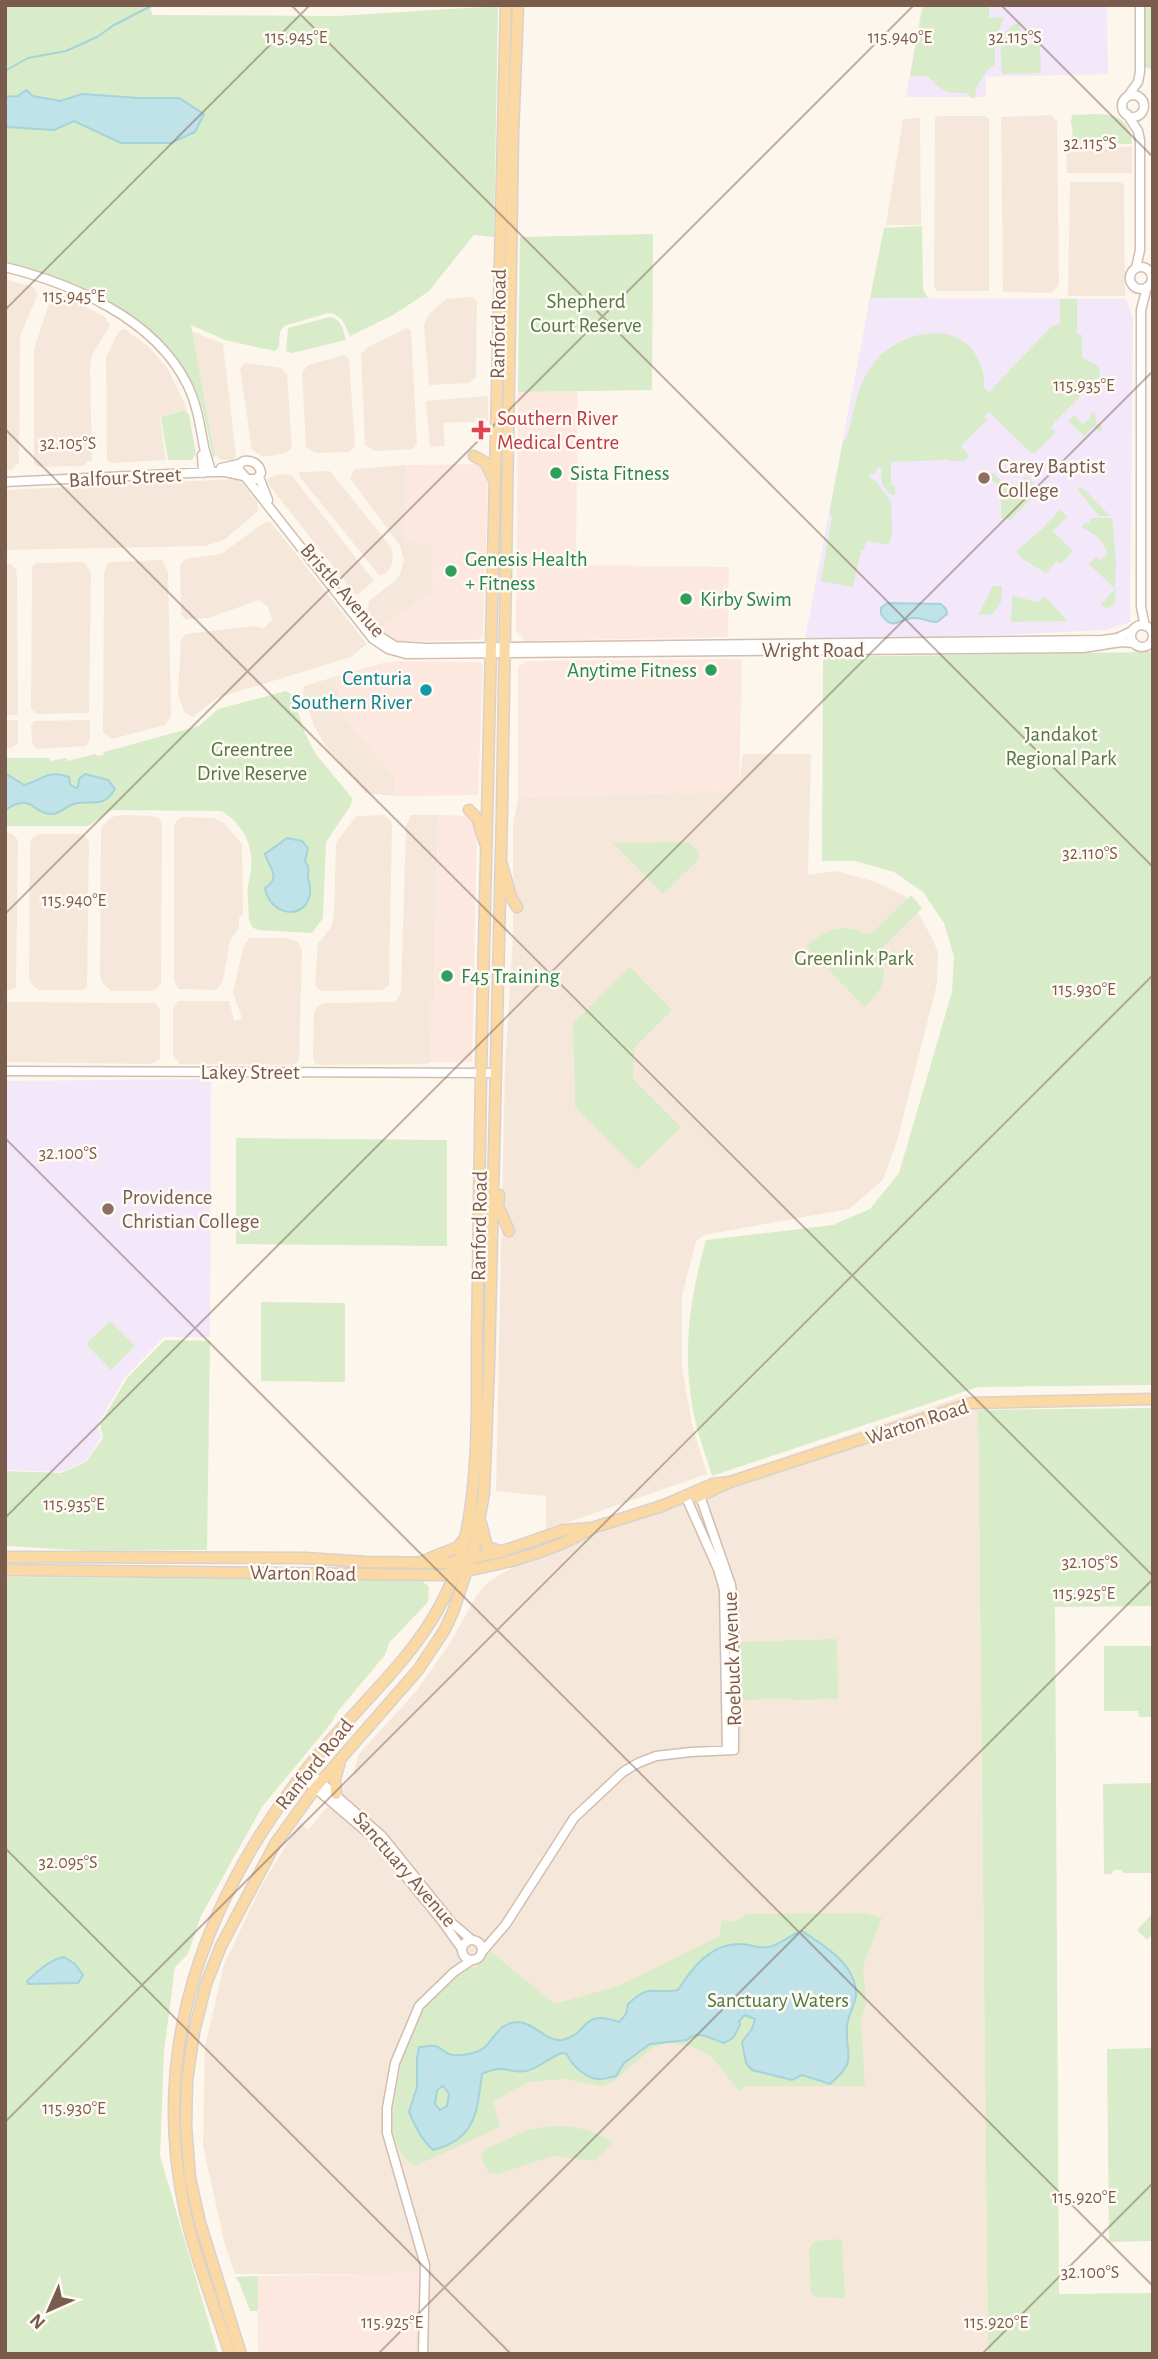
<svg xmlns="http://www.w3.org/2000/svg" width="1158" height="2359" font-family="'Alegreya Sans',sans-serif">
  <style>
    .residential { fill: #f5e8da }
    .commercial { fill: #fde8e0 }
    .education { fill: #f3e8fa }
    .green { fill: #d8ecc9 }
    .water { fill: #bfe3e8; stroke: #a5d3da; stroke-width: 2; fill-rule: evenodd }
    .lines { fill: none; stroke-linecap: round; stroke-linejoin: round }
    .stream { stroke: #a5d3da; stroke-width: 2 }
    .minor-casing { stroke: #d1beb0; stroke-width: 11 }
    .major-casing { stroke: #dad1cd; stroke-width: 13 }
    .minor { stroke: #fff; stroke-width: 8 }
    .major { stroke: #fbd9a5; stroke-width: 10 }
    .ticks { fill: none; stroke: #7a5c4d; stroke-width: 2; stroke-opacity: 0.45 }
    .health-dot { fill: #e0444e; stroke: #fffaf3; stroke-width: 2.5 }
    .leisure-dot { fill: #2e9e5b; stroke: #fffaf3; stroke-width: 2.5 }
    .education-dot { fill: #8d6e63; stroke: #fffaf3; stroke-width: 2.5 }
    .culture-dot { fill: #0f9aa8; stroke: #fffaf3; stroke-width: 2.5 }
    .labels { text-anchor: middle; stroke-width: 5; stroke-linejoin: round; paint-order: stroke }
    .park-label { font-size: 21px; fill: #537a41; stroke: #fffaf3 }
    .street-label { font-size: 21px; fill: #7a5c4d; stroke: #fffaf3 }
    .health-label { font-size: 21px; fill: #be3a42; stroke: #fffaf3; text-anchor: start }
    .education-label { font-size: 21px; fill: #785e54; stroke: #fffaf3; text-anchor: start }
    .leisure-label { font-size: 21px; fill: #27864d; stroke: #fffaf3; text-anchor: start }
    .culture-label { font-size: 21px; fill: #0d838f; stroke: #fffaf3; text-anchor: end }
    .ticks-label { font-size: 18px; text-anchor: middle; fill: #7a5c4d; stroke: #fffaf3; stroke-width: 5; stroke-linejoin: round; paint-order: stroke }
  </style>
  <rect width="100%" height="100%" fill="#fdf6ec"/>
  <path class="residential" d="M1052,115L1057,122L1059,285L1052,293L1003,292L1001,117Z
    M938,116H985L989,119V291H937L934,286L935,118Z
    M920,118L921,225H886L903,119Z
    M1066,147H1132V173H1067Z
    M1070,182H1120L1124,185L1125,296H1068Z
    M5,279L33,287L38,294L20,336L19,463L11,470H5Z
    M59,294L104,316L110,325L92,355L90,366L92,461H88L83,466L38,467L34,464V349L51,297Z
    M471,297L477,301L476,377L469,383L429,385L424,325L429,314L446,299Z
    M407,328L411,330L417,444L413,449L375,451L365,445L361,354L368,347Z
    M125,329L150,348L168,369L187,409L160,417L166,460L110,463L107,460L106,357L119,331Z
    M192,331L223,344L236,456L233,460H221L215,455Z
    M344,355L349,358L355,446L349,452L315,453L306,447L302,373L308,365Z
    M245,363L281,368L287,374L292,448L286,453L263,457L252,450L240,368Z
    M488,396V421L443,423L445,446L430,447L426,401Z
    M406,465L404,541L433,544L432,592L380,629L368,610L369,601L396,580L401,572L404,560L400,546L350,478L355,469Z
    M330,471L391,547L393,557L391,567L385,574L379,575L300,477L299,472Z
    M286,474L292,476L374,581L357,595L353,592L269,485L267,479L275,475Z
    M235,479L240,481L257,502L258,511L224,540L205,546L5,550V490Z
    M270,521L367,644L351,657L217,698L193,717L187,714L183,709L178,694L181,639L186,634L254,626L264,628L272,620L268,607L259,600L209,618L185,619L181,615L180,565L185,559L221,554L262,524Z
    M162,560L168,572L171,716L165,725L112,739L103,733L104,575L106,565L110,562Z
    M84,562L91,574L89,713L37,714L31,709L32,567L36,563Z
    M5,564H11L16,570L17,577L18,715H5Z
    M334,677L345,719L395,777L394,796L365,793L325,745L314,726L303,694L304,686Z
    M5,720H18V743L11,748H5Z
    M90,720V739L86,746L37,749L32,744L31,725L34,721Z
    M743,754H811L808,875L836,871L873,881L905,896L919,914L934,942L938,953L937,984L897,1141L883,1180L849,1209L704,1235L696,1241L682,1296V1366L692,1424L707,1474L546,1530V1496L496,1491L505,1067L513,938V826L518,798L738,791Z
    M121,815L151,816L158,818L162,824L161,983L157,988L149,991H111L103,984L100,976L101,831L104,824L112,817Z
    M385,815L392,823L389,985L382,990L321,991L316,987L315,982L318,943L331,928L334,914L336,843L356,816Z
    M411,815H438L434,1004L429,1005L431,1062L427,1064L319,1065L315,1063L313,1058L314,1014L317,1007L324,1003L395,1002L401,993L406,826Z
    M183,817L214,818L224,823L242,844L243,915L239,918V928L230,941L223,981L216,990L179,989L174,981V826L177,820Z
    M5,833H11L18,840L16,987L11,990H5Z
    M38,834H84L89,842L87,986L83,990H39L32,985L29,978L30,849L31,839Z
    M250,938H288L298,942L302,950L299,1060L295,1064L290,1065L180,1064L173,1055V1008L178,1001H229L234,1021L242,1018L233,993L242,952L245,943Z
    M5,1002L155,1003L160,1010V1059L151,1064L5,1062Z
    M966,1395L978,1410L988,2354H415L419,2274H235L225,2245L203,2146L205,2046L224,1965L261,1886L300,1823L308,1830L353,1776L358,1755L418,1689L450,1643L477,1595L488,1582L584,1525Z"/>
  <path class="commercial" d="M578,391L576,565L729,567L728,637L525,641L516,630L518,392Z
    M478,464L488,477L483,636L478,640L426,641H396L387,637L380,629L432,592L433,544L404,542L406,465Z
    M742,659L739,791L518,798V667L526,661Z
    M395,661L480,662L483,665L478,795L394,796L395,777L345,719L334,677L382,663Z
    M438,815L470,816L477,832L472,1062H431L429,1004H434Z
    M419,2273L415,2354H260L258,2350L257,2276Z"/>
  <path class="education" d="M922,5H1107L1108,74L986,77V97H906Z
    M870,298L1126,299L1133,318L1130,622L1106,630L804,644Z
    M211,1079L210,1337H164L125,1377L98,1424L101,1437L86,1461L61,1472L5,1470V1081Z"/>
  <path class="green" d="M5,5H150L152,15L337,16L498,6L494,237L474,235L428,292L393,315L350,336C345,325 342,314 328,313L284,326L280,332L279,347L275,351L225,340L191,325L215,456L213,458C208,436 205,411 196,390C163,315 79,284 5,262Z
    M923,5H989V18L1004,17L995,42V66L988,69L976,88L975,98H971L967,93C944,93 944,92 927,76H910Z
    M1143,5H1153V70L1145,67L1143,61Z
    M1020,22L1021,44L1040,45L1041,73L1002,74C1001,54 996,30 1020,22Z
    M1072,115C1100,115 1129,107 1132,144L1068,143L1073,134L1071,122Z
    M922,226L923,290L928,298H870L884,228Z
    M653,234L652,390L518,392L520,237Z
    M1060,299H1077V334L1082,335V358L1099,366L1100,376L1054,423L1051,428L1056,432L1035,453H1031L989,412L984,417L987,420L961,446L969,455L964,461H949L946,458V460L891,462V485L895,486V495H891L882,485L881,468L878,467L875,473L869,475V478L875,480L891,502L892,532L889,545L866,541L864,550H861L853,587L821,581L832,516L829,514L843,441L847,437C855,409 857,381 878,358C904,330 961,319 979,361C983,370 985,377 984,387L989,392L1052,326L1060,324Z
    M330,317C342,319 343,330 346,340L292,353L286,351L288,328Z
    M185,410L189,415L196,454L192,460H168L161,417Z
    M1095,412L1097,425H1102L1101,433L1094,426L1084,436L1068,421L1074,415L1083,424L1090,418L1091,413Z
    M992,472L1009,488L1014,484L1017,485L1026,476L1040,490L1010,520L1001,518V489L989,477Z
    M1080,487L1085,490L1110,516H1099L1077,489Z
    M1059,509L1067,517L1053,531L1073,551L1061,564L1057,561L1046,573L1024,560L1016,552C1032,537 1047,527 1059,509Z
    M1091,518H1112L1116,560L1115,587L1116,588L1114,605L1106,609L1101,604L1115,589L1089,564L1096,557L1100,560L1108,553L1099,538L1082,527L1085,523H1090Z
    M993,586H1002L1001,603L993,614L978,615Z
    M1012,596L1038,602L1044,596L1068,621L1011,622Z
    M1153,652V1385L978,1387L712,1476C707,1458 699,1439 695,1420C681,1357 689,1301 706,1240L833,1225L870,1209L899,1173L952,992L954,956L944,923L923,892L894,872L855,861H822L823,657Z
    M286,691L292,695L305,733L315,753L352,798L351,805L326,842L323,918L312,933L259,930L253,928L249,920C249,908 246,893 249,881C256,853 248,828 222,811L112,810L88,826H5V758H49L50,761L66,758L68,761L95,754L98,756L103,755L104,752L199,726L218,709Z
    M688,842L698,851V860L663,894L613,843Z
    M911,895L922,908L880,950C887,978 886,986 865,1007L806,947C828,927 842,923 870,935Z
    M630,967L672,1010L634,1048L633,1079L681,1127L637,1170L575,1107V1099L573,1023Z
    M236,1138L447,1140V1246L236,1244Z
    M261,1302L345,1303V1382L261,1381Z
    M110,1321L135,1346L111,1370L86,1344Z
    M165,1340L210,1341L207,1550L90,1551L5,1546V1471L61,1473L86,1462L103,1438L100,1424L127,1378Z
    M1153,1408V1606L1055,1607L1059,2294L1153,2293V2354H988L978,1410Z
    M5,1577L421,1580L429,1587L428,1602L389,1643L385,1655L338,1711L332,1722L262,1807L201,1916L188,1954L175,1967L164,2051L160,2156L218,2354H5Z
    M837,1639L838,1699L792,1700L790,1698L744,1700L737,1692V1646L741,1642Z
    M1104,1646H1153V1717H1139L1138,1711H1104Z
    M1153,1783V1873H1123L1122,1870H1114L1111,1874H1104L1103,1784Z
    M864,1913L882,1918L863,1966L866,2003L861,2021L865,2086H747L739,2091L712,2057L693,2047L668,2043L652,2048L614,2081L602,2086L564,2079L527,2082L493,2102L500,2127L415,2166C403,2159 395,2146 393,2131C391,2103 403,2035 421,2012C434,1996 453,1982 468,1968L476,1967L490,1951L555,2004L618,1986L720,1936L721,1920C732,1923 738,1921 746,1914Z
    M1153,1913V1934L1147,1940L1137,1930Z
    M1153,2048V2241L1109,2242L1107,2049Z
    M551,2126C575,2126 592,2129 613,2142L595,2161L553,2156L497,2174L488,2172L481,2156L485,2149L531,2129Z
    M842,2239L845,2298L816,2297L811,2293L809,2249L815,2241Z
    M258,2276V2311H250L239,2282L235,2277Z"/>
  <path class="water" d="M26,90L33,96L60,101L82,94L139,98H179L204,114L195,132L171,143H121L74,121L54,130L7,127L5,124V97L18,96Z
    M887,603L941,604L946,609L947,614L937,622C929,622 921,617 913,618C898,619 893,632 881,614V608Z
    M5,773L24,785C43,780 47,769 69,777L70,784L75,788L78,787L79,779L85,774L108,780L115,789C102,812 87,797 71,805C64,808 60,814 51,814C30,813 34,792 5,810Z
    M287,838L302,841L308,848L305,861C310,868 308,870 308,877C309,883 311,888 310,894C304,923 269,914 265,888C282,878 269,867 265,854Z
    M802,1931C824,1945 857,1965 856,1995C855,2006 848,2015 847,2026C845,2058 859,2059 830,2084L802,2075L792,2080L752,2070L746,2063L742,2042L752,2029L755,2019L745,2015L739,2021L740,2025L733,2038L724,2043C712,2039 697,2029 687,2040L650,2044L624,2063L616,2076C611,2077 603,2080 598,2079C586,2078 571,2065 567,2054L562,2053C550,2057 538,2069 526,2071C508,2074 506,2063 482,2074C477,2112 476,2139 433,2150C421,2139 415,2126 409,2112L417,2087V2058L419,2047C424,2047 431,2045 435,2046C440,2047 445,2052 449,2054C456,2057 469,2054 476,2052C493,2047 495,2022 518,2022C535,2023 546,2042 562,2040C589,2035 580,2008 619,2022L626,2014L628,2004C651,1982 653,1995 678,1990C692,1968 711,1943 741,1944C750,1944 758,1949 768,1947C779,1946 791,1934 802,1931ZM443,2086L449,2094L447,2106L440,2110L435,2104L437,2090Z
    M64,1957L75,1964L83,1975L78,1983L28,1984L27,1981C38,1971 49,1960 64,1957Z"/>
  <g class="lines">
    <path class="stream" d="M5,71L28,58L66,51L97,37L114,25L153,5"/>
    <defs>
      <path id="minor" d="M1122 106a11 11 0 1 1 22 0a11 11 0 1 1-22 0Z
        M1128,96L1138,82L1140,72V5
        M1127,114L1138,131L1140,140V250L1136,268
        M1130 278a11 11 0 1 1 22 0a11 11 0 1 1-22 0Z
        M5,267C73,284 154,318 187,384C197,404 200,425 204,447C206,455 209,463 211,472
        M244,461C252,460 260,464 261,473L257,479H247L239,470V464Z
        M221,468L239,464
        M203,473L202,455L205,452
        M259,477L268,500
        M247,479L373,639L388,649L406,654L1083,648L1121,642L1134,643
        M5,482L211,472H225L244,476
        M1131 636a11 11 0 1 1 22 0a11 11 0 1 1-22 0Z
        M1145,626L1141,607V310L1147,287
        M375,633L395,646L427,648L1103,640L1117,638L1132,631
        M5,1071L496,1073
        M685,1495L718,1569L724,1590L727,1750
        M307,1770L382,1836L452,1923L472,1940
        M301,1776L376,1840L442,1921L462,1949
        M462 1950a10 10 0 1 1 20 0a10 10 0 1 1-20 0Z
        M482,1952L506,1924L574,1818L623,1772L638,1763L656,1756L691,1752L734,1750V1609L731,1585L699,1493
        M423,2354L425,2265L387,2133V2108L395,2063L419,2006L454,1972L472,1960"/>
      <path id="major" d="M474,456L486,463L493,478
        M469,810L477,818L485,843
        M502,865L511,897L517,907
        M499,1195L498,1206L509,1231
        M697,1497L730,1482L972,1403L1153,1399
        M481,1523L487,1547L499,1551
        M5,1557L305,1558L366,1562L448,1563L500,1552L564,1530L592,1528L662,1506L713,1484L730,1482
        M423,1561L458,1547L464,1539
        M5,1570L443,1575C492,1567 546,1555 589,1530
        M336,1794L335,1779L339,1765
        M230,2354C214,2304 193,2253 183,2201C149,2032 215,1878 323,1749C381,1681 445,1631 465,1539C479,1475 477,1407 477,1343C478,1253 479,1163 481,1073C491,717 500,361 506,5
        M241,2354L200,2223L190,2178L186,2126L187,2080L194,2032L206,1984L221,1946L275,1844L316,1787L418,1670L444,1631L453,1612L474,1549L484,1493L489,1364L502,811L513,134L518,5"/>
    </defs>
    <use href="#minor" class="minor-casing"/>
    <use href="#major" class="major-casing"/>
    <use href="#minor" class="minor"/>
    <use href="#major" class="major"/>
  </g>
  <path class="ticks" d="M291,5L1153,867M1001,5L1153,157M5,310L310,5M5,429L1153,1576M5,914L914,5M5,1138L1153,2286M5,1518L1153,371M5,1848L511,2354M5,2122L1153,975M378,2354L1153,1579M982,2354L1153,2183"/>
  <path class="health-dot" d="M477.5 419.5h7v7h7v7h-7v7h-7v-7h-7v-7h7z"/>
  <g class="leisure-dot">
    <circle cx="556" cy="473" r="7"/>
    <circle cx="451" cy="571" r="7"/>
    <circle cx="686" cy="599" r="7"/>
    <circle cx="711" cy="670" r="7"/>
    <circle cx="447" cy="976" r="7"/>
  </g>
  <g class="education-dot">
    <circle cx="984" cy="478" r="7"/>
    <circle cx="108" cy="1209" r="7"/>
  </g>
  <circle class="culture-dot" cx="426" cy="690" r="7"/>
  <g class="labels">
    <g class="park-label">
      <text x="586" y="308">Shepherd<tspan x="586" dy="24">Court Reserve</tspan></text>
      <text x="1061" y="741">Jandakot<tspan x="1061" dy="24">Regional Park</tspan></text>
      <text x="252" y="756">Greentree<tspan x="252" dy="24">Drive Reserve</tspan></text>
      <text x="854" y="965">Greenlink Park</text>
      <text x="778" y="2007">Sanctuary Waters</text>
    </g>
    <g class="street-label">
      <text transform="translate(498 324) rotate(-89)" y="7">Ranford Road</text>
      <text transform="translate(125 477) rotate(-3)" y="7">Balfour Street</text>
      <text transform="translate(343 590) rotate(49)" y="7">Bristle Avenue</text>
      <text x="813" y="657">Wright Road</text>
      <text x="250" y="1079">Lakey Street</text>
      <text transform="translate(479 1226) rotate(-89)" y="7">Ranford Road</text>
      <text transform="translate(917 1422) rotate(-18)" y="7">Warton Road</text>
      <text transform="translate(303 1573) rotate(1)" y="7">Warton Road</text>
      <text transform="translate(732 1659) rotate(-92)" y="7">Roebuck Avenue</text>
      <text transform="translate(314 1764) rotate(-51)" y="7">Ranford Road</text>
      <text transform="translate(405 1869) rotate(49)" y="7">Sanctuary Avenue</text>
    </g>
    <g class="health-label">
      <text x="497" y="425">Southern River<tspan x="497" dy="24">Medical Centre</tspan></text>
    </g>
    <g class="education-label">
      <text x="998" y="473">Carey Baptist<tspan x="998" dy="24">College</tspan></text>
      <text x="122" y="1204">Providence<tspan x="122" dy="24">Christian College</tspan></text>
    </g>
    <g class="leisure-label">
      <text x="570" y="480">Sista Fitness</text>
      <text x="465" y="566">Genesis Health<tspan x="465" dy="24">+ Fitness</tspan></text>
      <text x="700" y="606">Kirby Swim</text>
      <text x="697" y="677" text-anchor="end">Anytime Fitness</text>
      <text x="461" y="983">F45 Training</text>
    </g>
    <g class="culture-label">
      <text x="412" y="685">Centuria<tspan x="412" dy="24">Southern River</tspan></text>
    </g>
  </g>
  <g class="ticks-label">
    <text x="296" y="43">115.945°E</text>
    <text x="900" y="43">115.940°E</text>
    <text x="1015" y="43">32.115°S</text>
    <text x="1090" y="149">32.115°S</text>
    <text x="74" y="302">115.945°E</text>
    <text x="1084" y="391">115.935°E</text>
    <text x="68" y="449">32.105°S</text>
    <text x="1090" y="859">32.110°S</text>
    <text x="74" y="906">115.940°E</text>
    <text x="1084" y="995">115.930°E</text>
    <text x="68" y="1159">32.100°S</text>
    <text x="74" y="1510">115.935°E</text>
    <text x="1090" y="1568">32.105°S</text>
    <text x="1084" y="1599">115.925°E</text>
    <text x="68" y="1868">32.095°S</text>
    <text x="74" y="2114">115.930°E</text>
    <text x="1084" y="2203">115.920°E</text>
    <text x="1090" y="2278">32.100°S</text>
    <text x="392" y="2328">115.925°E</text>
    <text x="996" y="2328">115.920°E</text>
  </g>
  <rect width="1158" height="2359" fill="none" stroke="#7a5c4d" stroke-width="14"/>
  <g transform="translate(49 2310) rotate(225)" stroke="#fffaf3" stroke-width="5" paint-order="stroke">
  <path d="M0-5L12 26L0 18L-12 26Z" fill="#7a5c4d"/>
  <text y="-10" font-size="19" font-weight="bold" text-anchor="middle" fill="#7a5c4d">N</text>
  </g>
</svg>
